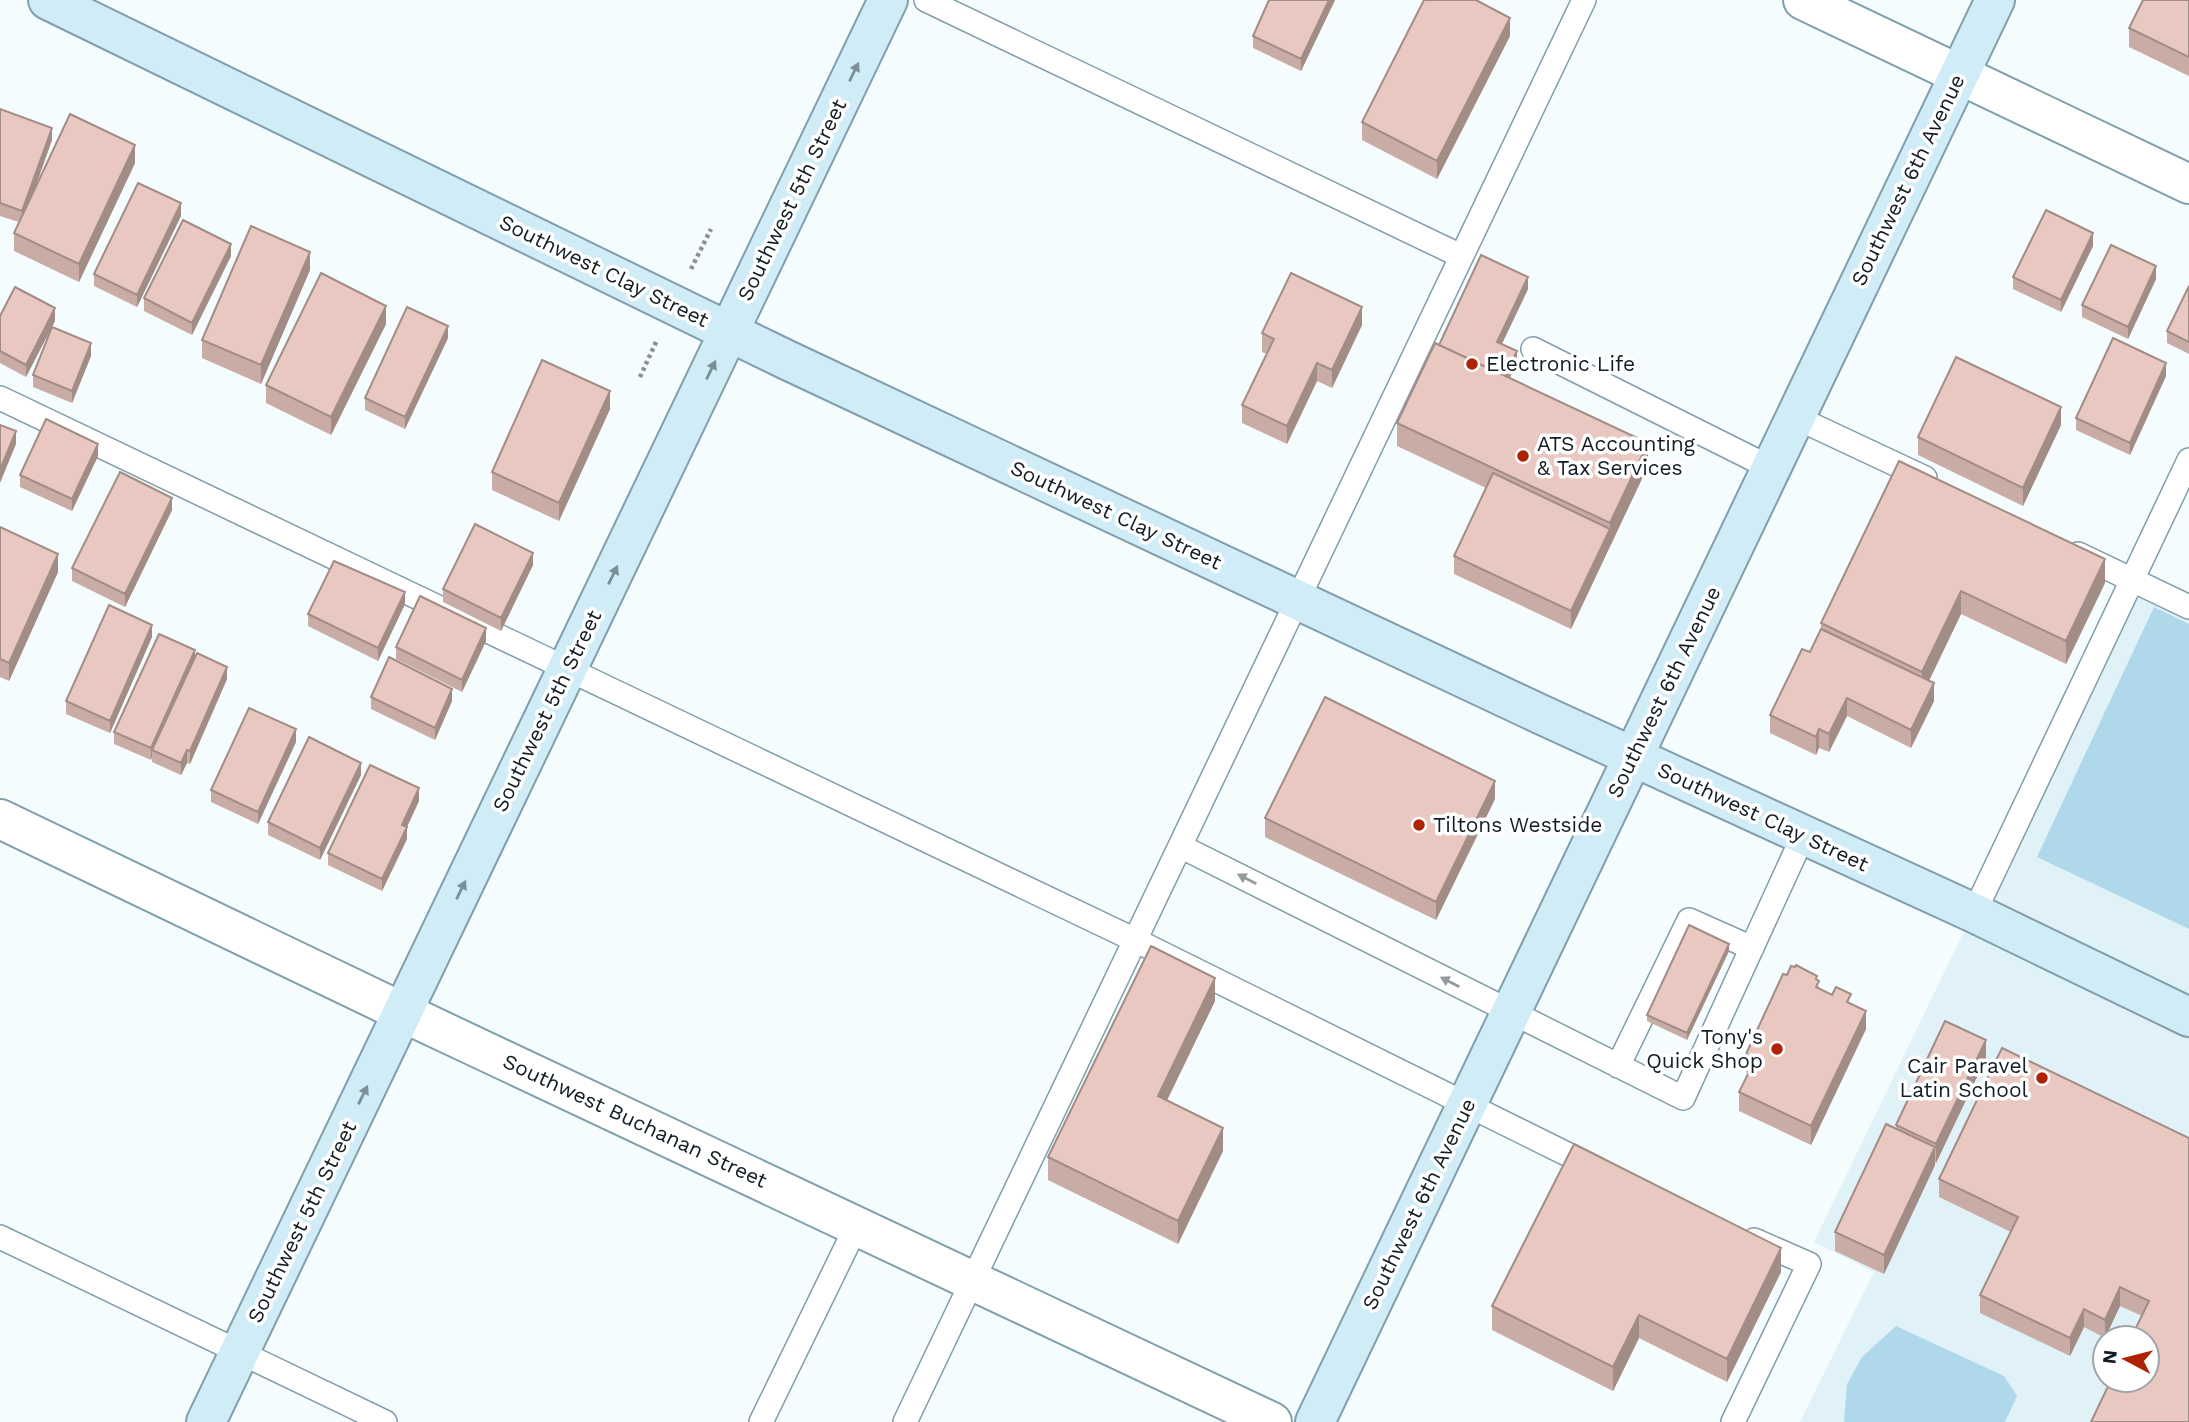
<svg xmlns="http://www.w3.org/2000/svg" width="2189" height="1422" font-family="'Work Sans',sans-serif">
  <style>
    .built { fill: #e1f1f8; fill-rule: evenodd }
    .green { fill: #afd9ea }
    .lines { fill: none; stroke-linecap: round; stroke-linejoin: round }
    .lane-casing { stroke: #809eab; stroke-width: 26 }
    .street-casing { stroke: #809eab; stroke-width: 42 }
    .secondary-casing { stroke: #809eab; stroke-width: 42 }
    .path { stroke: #879194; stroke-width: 4.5; stroke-dasharray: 3.5 3.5; stroke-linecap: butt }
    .lane { stroke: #fff; stroke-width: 23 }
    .street { stroke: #fff; stroke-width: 38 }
    .secondary { stroke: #d0ecf7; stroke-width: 38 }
    .wall { fill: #c8aca5 }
    .shaded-wall { fill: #a28c86 }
    .building { fill: #e8c8c0; stroke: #a28c86; stroke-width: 2 }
    .oneway { fill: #7a8f97 }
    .oneway2 { fill: #94999c }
    .poi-dot { fill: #af2203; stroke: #fff; stroke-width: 2.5 }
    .labels { text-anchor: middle; stroke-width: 7; stroke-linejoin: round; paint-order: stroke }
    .street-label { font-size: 21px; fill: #111d22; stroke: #fff }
    .poi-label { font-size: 21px; fill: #111d22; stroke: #fff; text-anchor: start }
  </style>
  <rect width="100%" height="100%" fill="#f5fcfe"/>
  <path class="built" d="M2133,581L2189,607V1422H1800L1874,1272L1814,1242ZM2105,1338H2147V1380H2105Z"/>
  <path class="green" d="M2154,607L2189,624V929L2037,857Z
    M1896,1326L2004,1376L2017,1396L2005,1422H1844L1847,1384L1862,1357Z"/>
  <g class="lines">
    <defs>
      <path id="lane" d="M926,0L1461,256
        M1533,349L1771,468
        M0,398L1135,940L1595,1168
        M1795,417L1925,478
        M2078,554L2189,607
        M1180,846L1683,1098L1803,836
        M1974,913L2189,460
        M1618,1066L1689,920L1752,948
        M0,1237L385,1422
        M761,1422L857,1225
        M905,1422L1584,0
        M1733,1422L1809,1264L1754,1240"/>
      <path id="street" d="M1803,0L2189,184
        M0,819L402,1012L1272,1422"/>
      <path id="secondary" d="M48,0L787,360L1540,714L1974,913L2189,1017
        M206,1422L888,0
        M1315,1422L1995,0"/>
    </defs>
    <use href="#lane" class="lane-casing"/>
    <use href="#street" class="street-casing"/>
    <use href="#secondary" class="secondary-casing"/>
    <path class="path" d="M691,269L711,229
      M640,377L657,340"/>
    <use href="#lane" class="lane"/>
    <use href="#street" class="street"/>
    <use href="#secondary" class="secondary"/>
  </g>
  <path class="wall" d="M1335,0L1301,71L1253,48V36Z
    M2189,0V76L2129,47V28Z
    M1510,36L1437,179L1362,140V122Z
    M0,109L52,140L35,188L135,163L79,282L14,251V233L19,222L0,216Z
    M181,216L137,307L94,286V274Z
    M2093,246L2061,312L2013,289V277Z
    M231,256L192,335L144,311V298Z
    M310,270L261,384L202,358V340Z
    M2156,279L2128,339L2082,317V305Z
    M2189,286V354L2167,343V331Z
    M1528,289L1502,344L1517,363L1510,378L1648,466L1571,629L1454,574V556L1486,488L1397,446V423L1439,345Z
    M0,316L55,321L52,327L91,356L72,403L33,387V375L50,330L26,377L0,363Z
    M386,324L331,435L266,403V385Z
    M1362,325L1332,388L1317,381L1287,444L1242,423V405L1267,354L1262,352V333Z
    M448,338L405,429L365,410V398Z
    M2166,376L2130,455L2076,430V418Z
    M610,409L559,521L492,490V472Z
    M2061,425L2023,506L1918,455V437Z
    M98,456L72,511L20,487V475Z
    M1899,461L2105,583L2066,664L1961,614L1929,681L1934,701L1911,748L1847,716L1829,752L1819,748L1816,755L1770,733V715L1810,652L1821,629V623Z
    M172,510L125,607L72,581V568Z
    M0,527L58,572L9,681L0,677Z
    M533,565L501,631L443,602V589Z
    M405,604L378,661L308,626V614Z
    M152,637L110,733L66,714V701Z
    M486,641L462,692L396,659V647Z
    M195,656L227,679L190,764L187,763L181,775L152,762V757L151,760L114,744V732Z
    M371,697L452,701L435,740L371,709Z
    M296,742L258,824L211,802V790Z
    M361,775L320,860L268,835V822Z
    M1495,799L1436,920L1265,837V818Z
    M419,801L407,827V839L382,891L328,865V853Z
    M1729,951L1687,1040L1647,1021V1015Z
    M1817,980L1819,989L1851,1004L1866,1029L1811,1145L1739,1111V1092L1749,1073L1746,1072V1054Z
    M1215,1001L1167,1100L1223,1151L1178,1244L1048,1180V1157Z
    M1986,1058L1936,1163L1935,1162V1165L1884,1274L1835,1251V1232L1896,1129V1125Z
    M2189,1138V1422L2142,1316L2120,1306L2105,1338L2084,1327L2070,1356L1980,1313V1295L2011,1232L1939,1197V1179Z
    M1781,1272L1727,1382L1639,1338L1613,1391L1492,1330V1306Z"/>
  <path class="shaded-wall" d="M1329,0H1335L1301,71V59Z
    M1510,18V36L1437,179V161Z
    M52,128V140L22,224V211Z
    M135,145V163L79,282V264Z
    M181,203V216L137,307V295Z
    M2093,233V246L2061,312V300Z
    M231,244V256L192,335V323Z
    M310,252V270L261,384V365Z
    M2156,266V279L2128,339V327Z
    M1528,277V289L1497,354V342Z
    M386,306V324L331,435V417Z
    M1362,307V325L1332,388V370Z
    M55,308V321L26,377V365Z
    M448,326V338L405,429V417Z
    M91,343V356L72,403V391Z
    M1517,351V363L1500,397V384Z
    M1317,363V381L1287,444V426Z
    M2166,363V376L2130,455V443Z
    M610,391V409L559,521V503Z
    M2061,407V425L2023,506V488Z
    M16,431V444L0,483V470Z
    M1648,443V466L1571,629V611L1610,529V523Z
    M98,444V456L72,511V499Z
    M172,498V510L125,607V594Z
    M533,553V565L501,631V618Z
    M58,554V572L9,681V663Z
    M2105,559V583L2066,664V641Z
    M1961,591V614L1922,695V672Z
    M405,592V604L378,661V648Z
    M152,625V637L110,733V721Z
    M486,628V641L462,692V680Z
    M195,650V663L152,750V757L151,760V748Z
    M227,667V679L190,764V751Z
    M1934,683V701L1911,748V730Z
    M452,689V701L435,740V728Z
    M1847,698V716L1829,752V734Z
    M296,729V742L258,824V812Z
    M1819,729V748L1816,755V737Z
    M187,750V763L181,775V763Z
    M361,763V775L320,860V848Z
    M1495,781V799L1436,920V902Z
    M419,788V801L402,837V825Z
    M407,827V839L382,891V879Z
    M1729,944V951L1687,1040V1033Z
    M1215,978V1001L1158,1119V1096Z
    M1866,1011V1029L1811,1145V1126Z
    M1986,1040V1058L1936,1163V1144Z
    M1223,1128V1151L1178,1244V1221Z
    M1935,1147V1165L1884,1274V1255Z
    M1781,1248V1272L1727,1382V1359Z
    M2120,1287V1306L2105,1338V1320Z
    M2084,1309V1327L2070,1356V1338Z
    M1639,1315V1338L1613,1391V1367Z"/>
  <path class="building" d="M1269,0H1329L1301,59L1253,36Z
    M1424,0H1476L1510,18L1437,161L1362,122Z
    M2143,0H2189V57L2129,28Z
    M0,109L52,128L22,211L0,203Z
    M70,114L135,145L79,264L14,233Z
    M138,183L181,203L137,295L94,274Z
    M2046,210L2093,233L2061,300L2013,277Z
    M183,220L231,244L192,323L144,298Z
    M251,226L310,252L261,365L202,340Z
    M2111,245L2156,266L2128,327L2082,305Z
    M1481,255L1528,277L1497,342L1517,351L1505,376L1439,345Z
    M321,273L386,306L331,417L266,385Z
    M1291,273L1362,307L1332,370L1317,363L1287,426L1242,405L1274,339L1262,333Z
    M2189,286V342L2167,331Z
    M15,287L55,308L26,365L0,351V316Z
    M407,307L448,326L405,417L365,398Z
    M52,327L91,343L72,391L33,375Z
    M2113,338L2166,363L2130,443L2076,418Z
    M1435,343L1648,443L1610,523L1397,423Z
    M1956,357L2061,407L2023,488L1918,437Z
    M542,360L610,391L559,503L492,472Z
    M46,419L98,444L72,499L20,475Z
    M0,425L16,431L0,470Z
    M1899,461L2105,559L2066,641L1961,591L1922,672L1821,623Z
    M120,472L172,498L125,594L72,568Z
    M1493,473L1610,529L1571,611L1454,556Z
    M475,524L533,553L501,618L443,589Z
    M0,527L58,554L9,663L0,659Z
    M334,561L405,592L378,648L308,614Z
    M420,596L486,628L462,680L396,647Z
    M109,605L152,625L110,721L66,701Z
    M1821,629L1934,683L1911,730L1847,698L1829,734L1819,729L1816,737L1770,715L1802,649L1810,652Z
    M159,634L195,650L151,748L114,732Z
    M197,653L227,667L190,751L187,750L181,763L152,750Z
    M389,657L452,689L435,728L371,697Z
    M1325,697L1495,781L1436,902L1265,818Z
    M249,708L296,729L258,812L211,790Z
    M309,737L361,763L320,848L268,822Z
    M370,765L419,788L402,825L407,827L382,879L328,853Z
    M1689,925L1729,944L1687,1033L1647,1015Z
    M1151,946L1215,978L1158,1096L1223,1128L1178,1221L1048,1157Z
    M1796,965L1817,976L1816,979L1819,981L1816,987L1832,995L1836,987L1851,994L1847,1002L1866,1011L1811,1126L1739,1092L1756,1058L1746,1054L1783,974L1787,975L1791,966L1795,967Z
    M1945,1021L1986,1040L1936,1144L1896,1125Z
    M2002,1048L2189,1138V1422H2091L2111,1380H2147V1338H2131L2149,1301L2120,1287L2105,1320L2084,1309L2070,1338L1980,1295L2018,1217L1939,1179Z
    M1886,1124L1935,1147L1884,1255L1835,1232Z
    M1574,1144L1781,1248L1727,1359L1639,1315L1613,1367L1492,1306Z"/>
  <defs><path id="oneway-solid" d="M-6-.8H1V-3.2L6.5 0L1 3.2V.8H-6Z" transform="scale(1.75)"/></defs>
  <g class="oneway">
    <use href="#oneway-solid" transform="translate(854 72) rotate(-64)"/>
    <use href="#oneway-solid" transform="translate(711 370) rotate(-64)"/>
    <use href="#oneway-solid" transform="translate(613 575) rotate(-64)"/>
    <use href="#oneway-solid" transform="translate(461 890) rotate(-64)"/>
    <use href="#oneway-solid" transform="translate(363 1095) rotate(-64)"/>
  </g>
  <g class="oneway2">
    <use href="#oneway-solid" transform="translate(1247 879) rotate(-153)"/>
    <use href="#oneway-solid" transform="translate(1450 982) rotate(-153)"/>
  </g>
  <g class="poi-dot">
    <circle cx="1472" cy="364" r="7"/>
    <circle cx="1523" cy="456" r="7"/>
    <circle cx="1419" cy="825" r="7"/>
    <circle cx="1777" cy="1049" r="7"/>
    <circle cx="2042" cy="1078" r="7"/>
  </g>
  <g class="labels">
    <g class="street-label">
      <text transform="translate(1908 180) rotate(-64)" y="7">Southwest 6th Avenue</text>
      <text transform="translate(792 200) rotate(-64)" y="7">Southwest 5th Street</text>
      <text transform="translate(604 271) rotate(26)" y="7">Southwest Clay Street</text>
      <text transform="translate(1116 515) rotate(25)" y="7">Southwest Clay Street</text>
      <text transform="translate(1664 692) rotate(-64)" y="7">Southwest 6th Avenue</text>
      <text transform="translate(547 711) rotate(-64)" y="7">Southwest 5th Street</text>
      <text transform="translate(1763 817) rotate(25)" y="7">Southwest Clay Street</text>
      <text transform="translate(635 1121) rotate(25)" y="7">Southwest Buchanan Street</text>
      <text transform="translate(1419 1204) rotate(-64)" y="7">Southwest 6th Avenue</text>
      <text transform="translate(302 1222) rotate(-64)" y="7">Southwest 5th Street</text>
    </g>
    <g class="poi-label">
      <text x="1486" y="371">Electronic Life</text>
      <text x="1537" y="451">ATS Accounting<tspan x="1537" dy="24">&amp; Tax Services</tspan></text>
      <text x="1433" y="832">Tiltons Westside</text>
      <text x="1763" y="1044" text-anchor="end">Tony's<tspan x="1763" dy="24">Quick Shop</tspan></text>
      <text x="2028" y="1073" text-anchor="end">Cair Paravel<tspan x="2028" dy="24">Latin School</tspan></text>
    </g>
  </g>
  <g transform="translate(2126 1359) rotate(277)"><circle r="33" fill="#ffffff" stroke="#a0a5a7" stroke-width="2"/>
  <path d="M0-5L12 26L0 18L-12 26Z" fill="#af2203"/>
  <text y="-10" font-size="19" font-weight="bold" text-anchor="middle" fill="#111d22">N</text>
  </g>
</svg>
